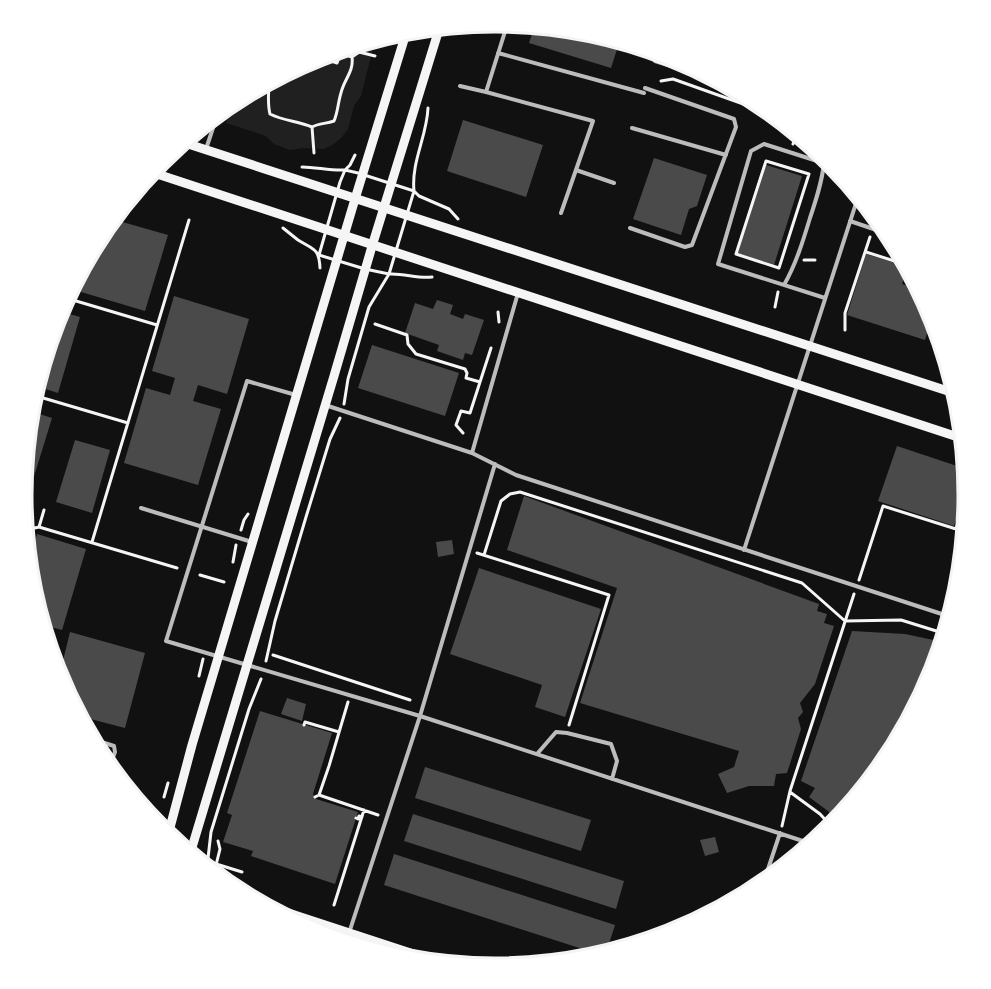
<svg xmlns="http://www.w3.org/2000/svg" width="991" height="989" font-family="'PT Serif',serif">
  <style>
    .green { fill: #202020 }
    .building { fill: #4a4a4a }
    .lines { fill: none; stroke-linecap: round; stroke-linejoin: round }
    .path { stroke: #f5f5f5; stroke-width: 3 }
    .service { stroke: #bcbcbc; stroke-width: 4 }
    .secondary { stroke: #f5f5f5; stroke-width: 9 }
    .rim { fill: none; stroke: #f5f5f5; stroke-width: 3 }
  </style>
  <rect width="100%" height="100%" fill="#111"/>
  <path class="green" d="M384,36L373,48L361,96L354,106L348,129L342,137L334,144L324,149L303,148L290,150L274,144L266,136L226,123L234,100L239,97L248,100L251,91L315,57Z"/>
  <path class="building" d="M535,25L588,30L620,40L611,68L529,43Z
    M463,120L543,145L526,197L447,171Z
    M654,158L707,175L697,206L689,209L681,235L633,219Z
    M766,165L802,176L774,265L737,253Z
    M112,219L168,235L145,311L71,289L102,231Z
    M866,254L908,267L902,284L920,290L933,313L925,340L847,315Z
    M174,296L249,319L227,394L198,385L193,401L221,409L198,485L124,463L146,388L170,395L175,378L152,371Z
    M437,300L453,305L450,314L463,319L465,314L484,320L472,355L465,353L463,360L437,351L439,345L405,333L415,303L433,309Z
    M59,311L80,317L58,393L36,386Z
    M372,345L459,373L445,416L358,388Z
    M30,411L52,418L28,496L22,494Z
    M75,440L110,450L92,513L56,502Z
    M897,446L966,469L968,482L954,526L878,501Z
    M524,496L819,604L817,611L827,614L824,623L834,626L815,684L800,703L803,712L798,718L801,729L787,773L776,774L774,786H749L727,793L718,774L734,767L739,751L580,703L617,588L507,550Z
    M37,534L86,549L62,630L43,625L31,587L29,562Z
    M452,540L454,554L438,557L436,542Z
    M479,568L601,609L565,717L535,707L542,685L450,654Z
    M852,631L905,634L943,642L933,676L914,712L905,708L892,752L889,758L837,822L828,811L809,797L815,788L801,781Z
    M70,632L145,653L125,728L79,716L59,677Z
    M287,698L306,704L302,721L281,714Z
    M260,711L332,733L313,794L316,799L358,812L335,884L251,856L253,851L223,842L232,815L227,813Z
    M425,767L591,820L581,851L415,798Z
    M413,814L624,881L616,909L404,841Z
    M715,837L719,852L705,856L700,840Z
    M394,854L615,925L606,953L601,955L384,885Z"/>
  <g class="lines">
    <path class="path" d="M359,52L361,43
      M340,53L352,57L359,52L375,56
      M317,56L337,63L342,49
      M269,81C269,92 267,103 270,114C284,121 298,121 312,127C319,123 326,124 334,121C338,112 338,102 341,93C344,79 354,72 352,57
      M661,81L673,79L777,116
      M428,108C427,136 411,162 414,191L419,196L449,209L458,219
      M312,127L314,153
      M793,144L797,132
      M766,161L809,174L779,268L736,254Z
      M302,167C316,167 331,171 345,170L350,165L355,155
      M345,170L358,173L414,191L389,274L365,269L319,255L340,182Z
      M283,228C288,232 293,236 298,240C314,250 319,248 320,268
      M866,252L907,265
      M804,260H815
      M66,298L157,325
      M775,307L778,292
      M498,312L499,322
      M375,324L407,335L408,344L416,354L465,369L467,373L466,378L480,382
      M845,330V313L870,237
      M33,395L128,423
      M344,404L348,379L369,307L389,274C404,273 418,279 432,277
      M463,433L456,425L461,411L470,413L491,348
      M39,527L177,568
      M26,530L39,527L44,510
      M241,530L244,520L248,514
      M92,542L189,220
      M477,553L609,595L569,725
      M484,555L501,501L510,494L520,492L802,583L845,621L901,620L946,634
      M233,562L236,545
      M200,575L224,582
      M859,580L883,506L956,529L968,490
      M273,655L410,700
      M266,661L275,621L306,517L330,439L340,418
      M199,676L203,659
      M304,725L305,722L339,732
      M790,792L820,814L832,827
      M319,795L329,766L348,702
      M164,797L168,783
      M315,797L319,795L378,815
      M356,818L358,819L359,816L362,817
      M782,826L790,791L854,594
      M200,859L242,872
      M207,867L211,832L249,709L261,679
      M214,873L220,849L218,841
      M229,886L242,888L255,896
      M334,905L364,810"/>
    <path class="service" d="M498,53L644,93
      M655,61L725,83
      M460,86L486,92L593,121L561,213
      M486,92L508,22
      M632,128L726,155
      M206,149L218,113
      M576,170L614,183
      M850,221L891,235
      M630,228L685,247L692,245L736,127L734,119L645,88
      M784,285C796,264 803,241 810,218C816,200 822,182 824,163
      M825,298L718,264L751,151L764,144L836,167
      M296,395L247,381L166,641L420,716L812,844
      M325,405L472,453L516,475L951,617
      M472,453L518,293
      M141,508L252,542
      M744,550L859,194
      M52,655L53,648
      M92,739L114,746L115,752L112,760L106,763
      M537,754L556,732L567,733L611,744L617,761L612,779
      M763,884L780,833
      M349,933L420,716L495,464"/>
    <path class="secondary" d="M182,142L957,394
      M151,172C422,259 692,351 964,439
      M168,835L192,745L355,199L407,30
      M190,854L334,376L373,243L440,26
      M264,905L438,962"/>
  </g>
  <path d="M0 0H991V989H0ZM32 495a463 463 0 1 1 926 0a463 463 0 1 1-926 0Z" fill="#fff" fill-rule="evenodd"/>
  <path class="rim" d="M32 495a463 463 0 1 1 926 0a463 463 0 1 1-926 0Z"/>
</svg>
